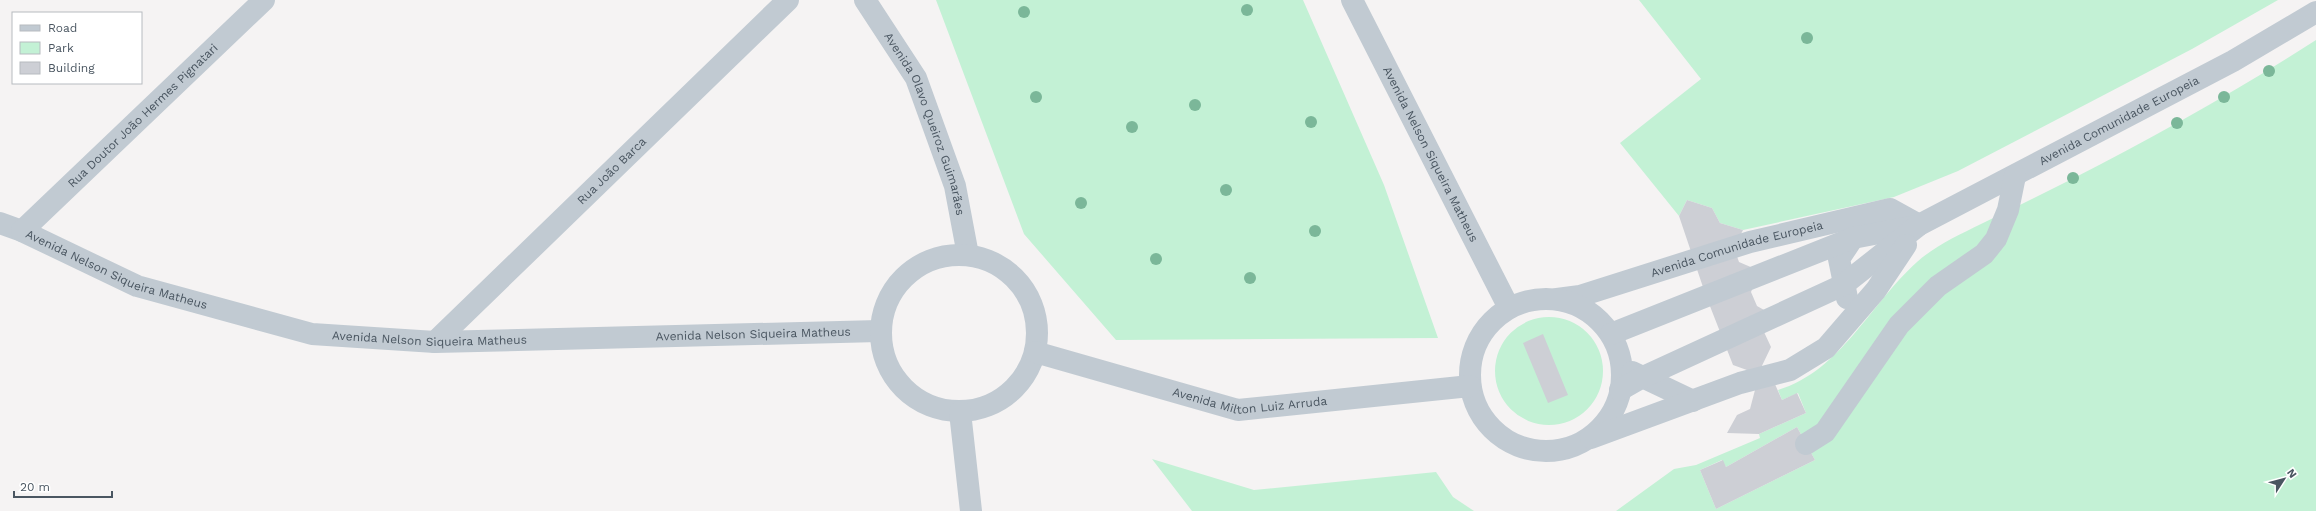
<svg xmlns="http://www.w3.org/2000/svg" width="2316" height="511" font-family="'Work Sans',sans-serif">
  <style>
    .green { fill: #c3f1d5; fill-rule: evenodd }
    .building { fill: #cdcfd5 }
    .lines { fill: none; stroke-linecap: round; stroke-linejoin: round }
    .minor { stroke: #c1cad2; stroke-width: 22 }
    .tree { fill: #7bb799 }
    .labels { text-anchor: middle; stroke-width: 3.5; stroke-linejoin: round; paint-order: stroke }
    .street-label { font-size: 12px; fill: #4a5661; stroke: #fff }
  </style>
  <rect width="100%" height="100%" fill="#f5f3f3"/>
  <path class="green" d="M936,0H1303L1384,185L1438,338L1116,340L1024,234Z
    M1639,0H2278L2192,49L1958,171L1894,197L1743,230L1720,223L1712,208L1687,200L1679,216L1620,143L1701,79Z
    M2316,40V511H1616L1674,469L1696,465L1760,438L1759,434L1806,413L1798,393L1782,400L1778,390C1841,371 1870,304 1917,262C1936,245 1959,235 1981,224C2012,209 2042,194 2072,179C2156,136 2237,91 2316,40ZM1797,427L1815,460L1716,509L1700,470L1722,460L1726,467Z
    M1495 371a54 54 0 1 1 108 0a54 54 0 1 1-108 0Z
    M1152,459L1254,490L1436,472L1453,497L1474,511H1192Z"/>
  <path class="building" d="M1687,200L1712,208L1720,223L1743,230L1734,248L1739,262L1760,271L1751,292L1757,306L1773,315L1764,332L1771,347L1758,374L1733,365L1706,296L1679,216Z
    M1543,334L1568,395L1548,403L1523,343Z
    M1774,382L1782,400L1797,393L1806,413L1759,434L1727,433L1737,415L1750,409L1755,390Z
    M1797,427L1815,460L1716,509L1700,470L1723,460L1726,467Z"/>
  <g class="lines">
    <g class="minor">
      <path id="s1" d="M865,0L916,78L955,186L968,255"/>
      <path id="s2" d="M1352,0L1509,308"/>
      <path id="s3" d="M0,223L22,231L137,286L312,334L435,342L879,331"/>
      <path id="s4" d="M22,231L264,0"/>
      <circle cx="959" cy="333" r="78"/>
      <path d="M1847,298L1839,259L1853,238"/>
      <path id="s5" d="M1557,299L1580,296L1750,242L1890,209L1919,225"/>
      <circle cx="1546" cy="375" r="76"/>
      <path d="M1611,334L1853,238L1916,226"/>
      <path id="s6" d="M435,342L788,0"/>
      <path id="s7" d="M1035,352L1238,410L1470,386"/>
      <path d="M1632,372L1693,401"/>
      <path id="s8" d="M1620,390L1641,378L1843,285L1919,225L2233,61L2316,12"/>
      <path d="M960,412L971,511"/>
      <path d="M1591,438L1740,383L1790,370L1826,348L1876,290L1906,245"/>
      <path d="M1806,444L1825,432L1899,325L1938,286L1984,254L1996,239L2008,210L2015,176"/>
    </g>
  </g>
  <g class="tree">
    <circle cx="1247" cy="10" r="6"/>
    <circle cx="1024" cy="12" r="6"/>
    <circle cx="1807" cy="38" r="6"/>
    <circle cx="2269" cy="71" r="6"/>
    <circle cx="1036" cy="97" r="6"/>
    <circle cx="2224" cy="97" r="6"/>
    <circle cx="1195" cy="105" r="6"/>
    <circle cx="1311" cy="122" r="6"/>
    <circle cx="2177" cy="123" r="6"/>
    <circle cx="1132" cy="127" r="6"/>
    <circle cx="2073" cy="178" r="6"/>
    <circle cx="1226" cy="190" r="6"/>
    <circle cx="1081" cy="203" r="6"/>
    <circle cx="1315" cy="231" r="6"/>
    <circle cx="1156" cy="259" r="6"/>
    <circle cx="1250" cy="278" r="6"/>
  </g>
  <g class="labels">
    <g class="street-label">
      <text dy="4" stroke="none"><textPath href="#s4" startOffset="167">Rua Doutor João Hermes Pignatari</textPath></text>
      <text dy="4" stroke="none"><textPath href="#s8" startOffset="569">Avenida Comunidade Europeia</textPath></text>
      <text dy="4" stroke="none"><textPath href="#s1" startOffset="139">Avenida Olavo Queiroz Guimarães</textPath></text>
      <text dy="4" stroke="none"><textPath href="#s2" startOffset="173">Avenida Nelson Siqueira Matheus</textPath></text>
      <text dy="4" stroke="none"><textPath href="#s6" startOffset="246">Rua João Barca</textPath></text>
      <text dy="4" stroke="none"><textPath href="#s5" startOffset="187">Avenida Comunidade Europeia</textPath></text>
      <text dy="4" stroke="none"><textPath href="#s3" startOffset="126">Avenida Nelson Siqueira Matheus</textPath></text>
      <text dy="4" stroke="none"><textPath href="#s3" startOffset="774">Avenida Nelson Siqueira Matheus</textPath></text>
      <text dy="4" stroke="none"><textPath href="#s3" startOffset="450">Avenida Nelson Siqueira Matheus</textPath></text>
      <text dy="4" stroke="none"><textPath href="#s7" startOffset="222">Avenida Milton Luiz Arruda</textPath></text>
    </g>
  </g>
  <rect x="12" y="12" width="130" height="72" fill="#ffffff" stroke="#b7bbc0"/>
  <rect x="20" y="25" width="20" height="6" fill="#c1cad2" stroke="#b7bbc0"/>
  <text x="48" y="32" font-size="12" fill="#4a5661">Road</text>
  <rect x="20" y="42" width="20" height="12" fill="#c3f1d5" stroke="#b7bbc0"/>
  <text x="48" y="52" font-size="12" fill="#4a5661">Park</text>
  <rect x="20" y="62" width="20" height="12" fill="#cdcfd5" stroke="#b7bbc0"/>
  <text x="48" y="72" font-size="12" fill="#4a5661">Building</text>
  <g transform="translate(2284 479) rotate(54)" stroke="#ffffff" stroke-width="3" paint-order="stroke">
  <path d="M0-3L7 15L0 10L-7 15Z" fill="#4a5661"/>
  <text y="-6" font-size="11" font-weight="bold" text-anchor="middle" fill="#4a5661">N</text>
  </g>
  <path d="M14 491v6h98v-6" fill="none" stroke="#4a5661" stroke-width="2"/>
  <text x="20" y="491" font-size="12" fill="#4a5661" stroke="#ffffff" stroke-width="3" paint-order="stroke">20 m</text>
</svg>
